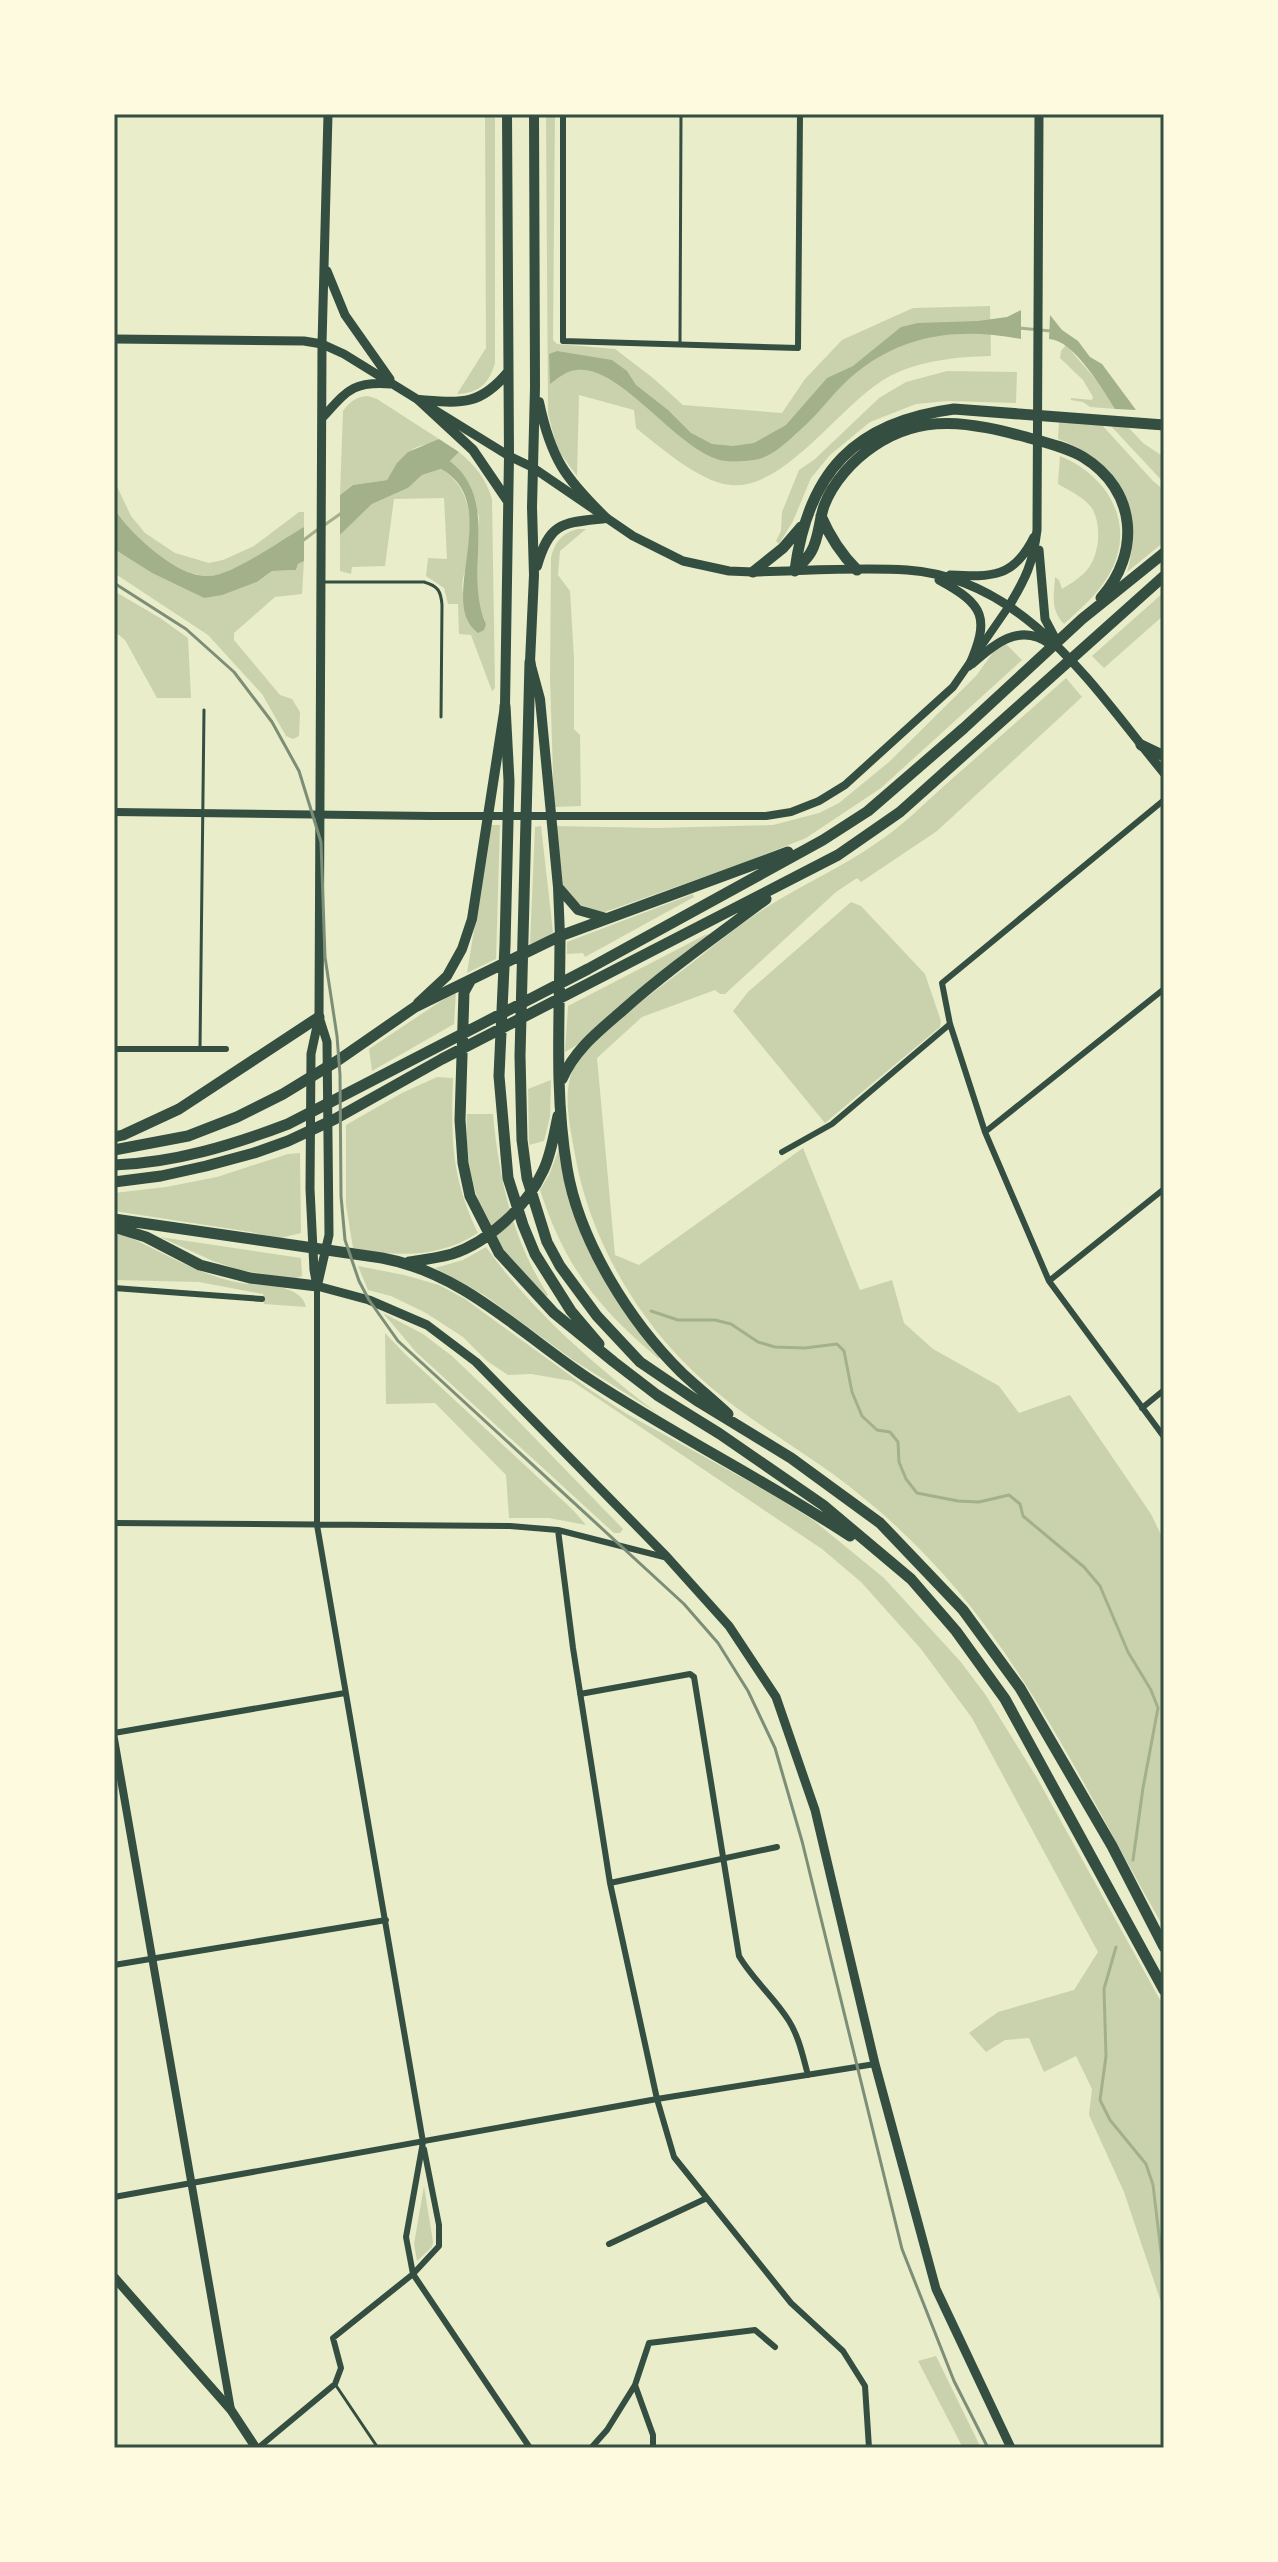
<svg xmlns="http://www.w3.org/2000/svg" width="1278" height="2562" font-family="'Alegreya Sans',sans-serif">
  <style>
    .green { fill: #cad2ad }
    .water { fill: #a3b18a }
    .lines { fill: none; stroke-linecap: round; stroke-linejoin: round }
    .stream { stroke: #a3b18a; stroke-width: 3 }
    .service { stroke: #344e41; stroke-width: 3 }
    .minor { stroke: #344e41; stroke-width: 6 }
    .tertiary { stroke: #344e41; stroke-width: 8 }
    .secondary { stroke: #344e41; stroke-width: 9 }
    .trunk { stroke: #344e41; stroke-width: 10 }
    .motorway { stroke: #344e41; stroke-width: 11 }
    .rail { stroke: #7c8e77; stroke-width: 3 }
    .neatline { fill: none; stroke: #344e41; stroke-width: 3 }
  </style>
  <rect width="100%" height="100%" fill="#e9edc9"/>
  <path class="green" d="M485,114H495V363C489,384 479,393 457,394L486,348Z
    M546,114H555L553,340L557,344L615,349L653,378L683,405L782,413L805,379L842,340L913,308L990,306L991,356C956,357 922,360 890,376C842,401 786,491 730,485C698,481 660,447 636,428L634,410L579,395L577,476L557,449L548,413Z
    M1066,345L1097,381L1115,409L1090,407L1083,402L1071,400V398L1092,400L1093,397L1083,380L1060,358L1061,351Z
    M947,371L1017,372L1016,403L947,401L916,404L870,422L830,455L811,478L793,521L779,544L776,541L781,531L782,512L799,470L815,459L879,398L906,382Z
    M368,396L377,399L439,439C432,444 427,444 420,446C404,451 396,467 387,480L353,485L340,495L343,411C350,402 355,397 368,396Z
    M1059,421L1102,425L1153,481L1164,490V542L1127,572C1145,510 1119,461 1058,439Z
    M1110,425L1128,427L1143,443L1164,457V483Z
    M459,452C476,466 486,479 492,499L495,688L492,691L471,635L459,634L458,604H448L444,588L426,576L428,558L447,559L444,498L394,499L385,566L352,567L351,574L340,571V535L372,504L408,488L422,475L441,469C470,485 474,524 469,555C467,566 460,581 463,593C466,603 480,615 486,624L477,599L479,516L458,468L450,461Z
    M1060,456C1111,477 1138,528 1107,578C1096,596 1079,610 1064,624C1050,609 1054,597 1055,577L1059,580L1062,589C1070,584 1080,578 1087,570C1099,555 1102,528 1093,510C1086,498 1070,491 1058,484Z
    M114,480L131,516L145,533L175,553L209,563L223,560L254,546L299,512H304V527C280,541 236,573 210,576C182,579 126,536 115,511C112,502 114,489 114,480Z
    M577,529H586L560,551L558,575L570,591L574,658V729L580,735L581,806L554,807L550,678L551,558C555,542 561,534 577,529Z
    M114,549L152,573L204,598L257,582L272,571L296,570L298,564L304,561L302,594L275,597L234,633V640L280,695L292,699L300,712L299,736L293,739L286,736L262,694L208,635L114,573Z
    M114,591L160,618L188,638L191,698H157L125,640L114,631Z
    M1164,592V615L1104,668L1092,656Z
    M1005,643L1022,660L881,788L806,838L746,862L602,913C584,908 570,902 563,884L556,826L656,828L773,825L819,813L839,803L889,762L976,676L994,651Z
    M1066,678L1082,697L937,831L861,882L857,878L836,892L725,994H720L715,990L642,1017L597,1058L615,1255L639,1265L803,1148L860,1290L892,1280L904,1323L933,1349L999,1386L1019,1413L1070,1395L1151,1514L1164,1541V1928C1099,1815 1042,1692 958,1591C921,1547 879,1508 833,1474C791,1444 746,1418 707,1384C639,1325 588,1238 574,1149C569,1121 560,1082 580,1058C609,1023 649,996 684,969C711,948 738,925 767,907C803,884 843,867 878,842C902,826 923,805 944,786C985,750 1026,714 1066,678Z
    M491,825H500L496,959L467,973Z
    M541,826L553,932L546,938L530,944L535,827Z
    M693,894L694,897L585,957L583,953L567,954V942Z
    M851,902L861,906L925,974L941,1021L940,1027L825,1123L733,1011L748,992Z
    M712,934L628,998L577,1045L565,1052L568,1006L705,935Z
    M456,991L454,1024L372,1071L369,1049Z
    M437,1077L453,1078C451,1139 451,1177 478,1233C439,1258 398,1257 353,1248L346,1205V1125L402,1093Z
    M551,1080L550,1117L544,1141L529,1145L528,1089Z
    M467,1114H493C499,1179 512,1239 548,1295L546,1296C533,1283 518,1270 507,1256C477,1215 464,1164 467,1114Z
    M559,1149L578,1223L660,1355L659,1359C598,1308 565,1267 540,1190L549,1175Z
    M300,1153L301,1233L277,1239L251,1232L114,1211V1193L166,1187L217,1177L288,1154Z
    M114,1233L127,1236C164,1253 201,1276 241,1283C261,1286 301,1283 306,1307L264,1304L263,1294L199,1282L114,1280Z
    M160,1237L301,1258L302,1276L294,1279L240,1270L213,1261Z
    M486,1247C531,1310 595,1366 657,1413L573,1360L484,1295L435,1268L463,1260Z
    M358,1266L404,1275L439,1285L465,1299L589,1389L627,1414L770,1493L813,1520L884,1578L960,1661L985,1694L1037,1778L1164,2007V2311L1124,2192L1089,2115L1092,2089L1076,2056L1044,2072L1029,2038L1005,2040L986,2052L969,2033L998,2012L1074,1990L1098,1952L972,1718L921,1649L861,1582L822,1549L572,1381L531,1374L508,1375L487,1361L463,1337L426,1313L391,1296L368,1290Z
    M383,1313L423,1334L452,1356L495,1397L623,1529L620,1533H614L416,1352Z
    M385,1333L404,1353L573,1510L586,1525L549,1518H509L506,1475L435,1403L386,1404Z
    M424,2186L433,2242L432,2247L417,2261L414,2244Z
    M936,2356L981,2448H963L918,2361Z"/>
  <path class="water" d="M1021,310V339C958,327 900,334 850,378C832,394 818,415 799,431C787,442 771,458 754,460C743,461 727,463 717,459C672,444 619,364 576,370C566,371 558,378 550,384L549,354L557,351L612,360L627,371L636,385L668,410L691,433L712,444L733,446L754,443L786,425L827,378L853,366L901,327L918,323L978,321L1007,317Z
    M1050,315L1062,330L1078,341L1090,357L1102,364L1136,410L1115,409C1102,389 1074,340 1049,339Z
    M439,439L459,452L450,461C502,502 462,572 486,624L484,630L478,633C435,602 505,504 441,469L422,475L408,488L372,504L340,535V495L353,485L387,480L397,463L408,452Z
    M114,509C130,533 177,578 209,576C233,575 281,540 304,527V561L298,564L296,570L272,571L257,582L222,595L204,598L152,573L114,549Z"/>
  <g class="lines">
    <path class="stream" d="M1019,328L1051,331
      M323,526L343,512
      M301,542L317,530
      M651,1311L678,1320H715L731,1324L758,1342L775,1347L805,1348L837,1344L844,1351L852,1392L862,1416L877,1430L890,1432L898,1442L899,1462L906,1479L917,1493L958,1501L979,1502L1009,1495L1020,1504L1023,1516L1084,1567L1100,1586L1128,1652L1151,1690L1158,1708L1143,1788L1133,1860
      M1116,1947L1104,1989L1106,2056L1100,2100L1110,2120L1146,2164L1153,2185L1164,2277"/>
    <path class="service" d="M680,342L681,114
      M322,582H424C438,586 441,591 442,605L441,717
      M200,1049L204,710
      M335,2384L378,2448"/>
    <path class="minor" d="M563,114V341L798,348L800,114
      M1164,800L942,983L950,1024L985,1132L1049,1281L1164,1437
      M114,1049H226
      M985,1132L1164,989
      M782,1152L832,1124L950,1024
      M1049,1281L1164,1189
      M317,1286V1525L423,2142L406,2237L413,2274L530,2448
      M114,1288L262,1299
      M1142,1408L1164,1390
      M114,1523L510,1526L558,1530L664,1557
      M558,1530L573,1648L610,1883L657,2099L674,2157L791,2303L843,2351L865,2386L869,2448
      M580,1694L690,1674L694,1677L739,1956C753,1980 775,1998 789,2021C799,2037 803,2057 808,2075
      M114,1733L345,1693
      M610,1883L777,1847
      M114,1965L386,1920
      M114,2197L657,2099L875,2064
      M609,2244L707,2198
      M635,2385L653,2435V2448
      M258,2448L335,2384L341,2368L333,2338L413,2274L439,2246V2225L424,2149
      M591,2448L607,2430L635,2385L649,2343L755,2330L775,2347"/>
    <path class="tertiary" d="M114,812L431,816H766L791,812L819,801L845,785L953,687L1009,606
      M114,1739L231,2410"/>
    <path class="secondary" d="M327,271L345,315L390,379
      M114,339L304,341L322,344L344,354L509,456L532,467L633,536L683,561L729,571L753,572C804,571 856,567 907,570C1026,578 1095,690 1164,773
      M323,417C347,391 352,381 391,384
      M1039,550L1045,619L1056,640
      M950,575C992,577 1014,578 1034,537
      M939,580C985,605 990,618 969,666
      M1009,606C1026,578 1033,563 1037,530L1039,114
      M972,664C994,644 1020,622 1050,644
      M318,1283L329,1235L327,1042L320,1020
      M317,1286L369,1300L427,1325L476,1362L667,1557L729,1626L776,1697L815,1810L875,2064L936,2289L1011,2448
      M317,1286L314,1270L310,1189L311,1054L319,1017L322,344L328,114
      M114,2277L231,2410L256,2448"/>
    <path class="trunk" d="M534,114L535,387L532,507L534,575L530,662L540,699L558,887L560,936
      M419,400L473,450L507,500
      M420,400C461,403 480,406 508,372
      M539,402C551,459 565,478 606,518
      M537,566C550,521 563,523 606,518
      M559,888L578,910L606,918
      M418,1003L447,976L462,949L472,919L505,706L509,456L507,114"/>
    <path class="motorway" d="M821,516C830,537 840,553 857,570
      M795,570C808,472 855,422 954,409L1164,425
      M795,571C800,565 807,559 811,552C819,539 819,520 824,506C833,482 853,460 874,446C923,412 972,423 1026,437C1044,442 1066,447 1083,457C1137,490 1141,553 1101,598
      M753,572L783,548L801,527
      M530,662L520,1056L522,1140L527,1178L547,1242L560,1266L597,1316L640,1362L696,1400L791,1458L880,1523L963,1610L1020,1688L1112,1846L1164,1947
      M505,706L509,781L505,945L499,1076L508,1178L523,1225L535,1254L571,1311L599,1344
      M1141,745L1164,756
      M560,936C560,1013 554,1092 567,1168C579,1241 630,1322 682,1373C697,1387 713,1400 728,1414
      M470,981L464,992L460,1120L463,1163L470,1196L499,1253L554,1313L614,1362L657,1395L720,1434L823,1505L911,1579L956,1631L1005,1699L1164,1990
      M562,1079C575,1049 599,1031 623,1010C668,970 718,935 766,899
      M114,1137L123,1135L179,1109L319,1017
      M114,1150L188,1136L237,1117L283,1094L337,1061L415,1007L560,936L788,852
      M114,1165C174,1163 233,1145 288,1124L588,969L823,840L868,811L964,728L1082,619L1164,553
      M114,1182L161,1176L206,1166L254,1153L288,1141L335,1119L442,1059L838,855L900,812L1164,576
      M114,1219L382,1258C464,1273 522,1335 589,1379C674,1435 765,1480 850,1536
      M114,1227L146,1237L200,1265L250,1278L317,1286
      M409,1262C423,1260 438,1258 452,1254C489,1242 527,1206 543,1171C551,1155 554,1134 558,1116"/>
    <path class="rail" d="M114,583L186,629L234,672L272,722L299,771L321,842L325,957L337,1036L340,1075L341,1196L345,1240L359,1281L369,1300L398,1341L684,1604L718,1643L748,1691L775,1748L802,1841L902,2249L954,2381L988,2448"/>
  </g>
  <rect width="1278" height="2562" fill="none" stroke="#fefae0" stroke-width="232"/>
  <rect x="116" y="116" width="1046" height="2330" class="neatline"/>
</svg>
